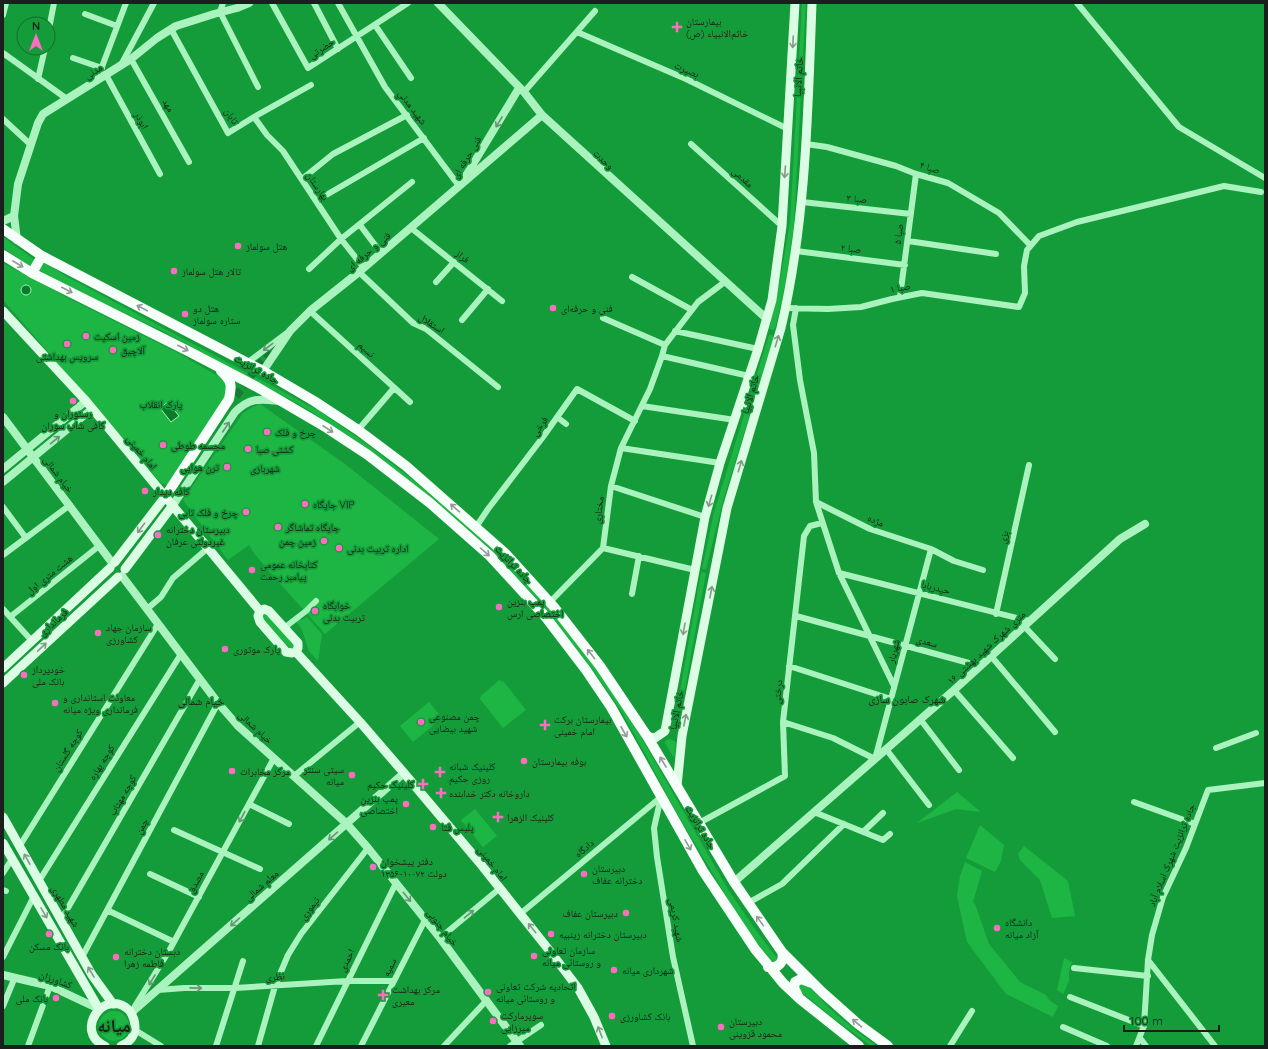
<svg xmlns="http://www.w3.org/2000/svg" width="1268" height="1049" font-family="Quicksand,'Noto Naskh Arabic',sans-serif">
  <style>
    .green { fill: #1db644 }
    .water { fill: #0d792b; stroke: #9ef5b3 }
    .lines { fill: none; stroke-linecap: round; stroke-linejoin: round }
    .tertiary-tunnel { stroke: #177c33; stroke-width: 8; stroke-dasharray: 8 4; stroke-linecap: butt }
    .minor { stroke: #abf3be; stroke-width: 6 }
    .tertiary { stroke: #abf3be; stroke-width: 8 }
    .secondary { stroke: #dbfde4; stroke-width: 9 }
    .primary { stroke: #f7fffa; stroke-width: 10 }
    .oneway { stroke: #86988a }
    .oneway2 { stroke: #6b9376 }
    .oneway3 { stroke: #959997 }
    .poi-dot { fill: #ff6dc2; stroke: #159c3a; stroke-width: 1.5 }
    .labels { text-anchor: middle; stroke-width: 3.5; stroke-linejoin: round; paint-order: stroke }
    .poi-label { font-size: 10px; fill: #1d1d1d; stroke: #159c3a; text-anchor: start }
    .street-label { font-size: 10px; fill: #1d1d1d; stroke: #159c3a }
    .park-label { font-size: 10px; fill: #1b1d1b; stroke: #159c3a }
    .neighbourhood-label { font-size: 11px; fill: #1d1d1d; stroke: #159c3a }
    .town-label { font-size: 18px; font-weight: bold; fill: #1d1d1d; stroke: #159c3a }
  </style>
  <rect width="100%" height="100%" fill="#159c3a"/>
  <path class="green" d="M802,3H806L794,223C790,259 784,294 775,329L772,330L769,328L770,325L776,302L790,223Z
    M3,237L36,261L32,267L3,248Z
    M44,262L64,275L319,411L364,442L429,492L477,532L522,578L569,632L607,682L633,723L729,891L757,932L777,958V961L774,962L770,960L738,916L676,812L644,752L621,711L593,670L553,620L488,547L473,534L401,475L370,450L337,428L300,405L160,330L92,298L38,270L43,266Z
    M3,263L68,298L178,353L225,380L227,394L167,485L162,484L3,300Z
    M769,335H773V340L723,501L706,569H702L714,512Z
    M260,404L345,464L439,539L325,634L269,571L253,552L249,545L228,560L183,500L243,413L251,408Z
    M701,572L706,573L678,727L677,729L675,728L674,725Z
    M264,611L296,644L292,651L261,621Z
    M307,617L322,634L318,661L309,651L302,630L296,621L299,619L302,620Z
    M499,680L504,682L526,710L503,728L480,699L481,696Z
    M429,702L442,718L413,742L400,726Z
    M670,739L676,742L674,758L665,743L666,740Z
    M957,792L981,812L956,809L917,823Z
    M475,809L497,836L483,847L461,820Z
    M980,825L1004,845L1001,861L995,872L966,858Z
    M1024,846L1068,881L1075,916L1052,918L1040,880L1020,860L1018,854Z
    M965,862L982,871L973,902L975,904L989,944L1020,982L1046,995L1049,1000L1058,1006L1053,1017L1006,994L967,942L957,896L960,876Z
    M1064,958L1072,962L1069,970V981L1063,994L1057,990Z
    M798,983L808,985L829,1008L858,1032L877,1046H871L833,1018L801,992L798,988Z
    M99 1026a15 15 0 1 1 30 0a15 15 0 1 1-30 0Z"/>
  <path class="water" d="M21 290a5 5 0 1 1 10 0a5 5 0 1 1-10 0Z
    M168,402L179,416L171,422L160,408Z"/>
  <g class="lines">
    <path class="tertiary-tunnel" d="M236,396L259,365L279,343"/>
    <path class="minor" d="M223,3L220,12L258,87
      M272,3L308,68L408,3
      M314,3L338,49
      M338,3L385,87L459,186
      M1077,3L1179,127L1265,178
      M85,14L117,26
      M3,15L6,3
      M375,25L411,78
      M171,29L228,133L254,117L311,85
      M577,32L686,79L788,129
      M48,34L54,3
      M3,53L67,99
      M73,58L102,68
      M131,59L189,162
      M121,65L154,3
      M106,75L160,174
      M38,79L45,48
      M97,80L126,3
      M524,92L595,11
      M254,117L267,135L283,151L341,239L364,268
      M3,119L31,145
      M691,144L782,226
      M806,144L827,147L896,166L916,174L948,183L999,213L1030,245
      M302,179L333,154L407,115
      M316,201L424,138
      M802,202L911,214
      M360,225L381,253
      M411,228L502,301
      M908,241L996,254
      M796,251L905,265
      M309,269L341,239L412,182
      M359,272L413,323L426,329L498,387
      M632,277L692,310
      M436,282L454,262
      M900,297L916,174
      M786,308L828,309L861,307L892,299L922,293L1019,307L1025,293L1024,266L1027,250L1039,236L1077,222L1224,186L1261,192
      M796,308L793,325L800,380L814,453L816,502L839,573L894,686
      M310,311L410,402
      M603,318L665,345
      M462,320L488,289
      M675,331L758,349
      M662,356L749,376
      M247,363L287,333
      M642,406L735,420
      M557,417L566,424
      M358,430L394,388
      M621,448L720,463
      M611,486L705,517
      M816,502L870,529L931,549L954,561L983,570
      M3,507L26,538
      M476,527L488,509L543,437L577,389L635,421
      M603,548L695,570
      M3,555L70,505
      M839,573L1029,621
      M632,594L639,556
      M550,602L603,548L611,486L621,448L650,389L662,356L665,345L698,302L726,281
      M3,609L32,641
      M147,609L161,597L173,578L208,548
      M996,614L1029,465
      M796,616L980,666
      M10,617L99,546
      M1024,626L1055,659
      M284,628L306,611L316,601
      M991,656L1055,732
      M789,666L891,699
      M954,690L1013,758
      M920,719L959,770
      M783,722L833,738L875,759L931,549
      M1216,748L1256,733
      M886,749L929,805
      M294,776L360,722
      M661,797L654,828L657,857L673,957L693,1046
      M1134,802L1195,824
      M249,804L289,824
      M814,812L883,840L890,834
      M699,823L785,776L783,722L804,536L810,526L822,523
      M174,830L260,869
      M863,832L883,813
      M19,847L158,624
      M3,873L12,859
      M150,874L199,897
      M39,881L181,654
      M3,890L6,891
      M748,903L782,884L844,824
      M107,910L174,942
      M520,914L661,797
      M61,920L200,679
      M440,938L499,889
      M3,957L34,896
      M82,957L218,703
      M1148,960L1215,1046
      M1074,968L1148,976
      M158,990L184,988H235L347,981H394
      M1070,997L1144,1026
      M3,1006L15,977
      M135,1006L169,951L274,758
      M1063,1027L1107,1046
      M135,1030L161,1046
      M1140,1038L1146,1046
      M28,1046L50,986
      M216,1046L243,961
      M258,1046L275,986L288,955L301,934L368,848
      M316,1046L396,883
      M361,1046L425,920
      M444,1046L487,1000
      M510,1046L541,1025
      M950,1046L972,1011
      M1136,1046L1144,1026L1148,960L1152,935L1163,897L1186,848L1208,790L1265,783"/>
    <path class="tertiary" d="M438,3L524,92L542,115L767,319
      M464,179L519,88
      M3,221L14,216
      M17,240L14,216L18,184L38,123L43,114L131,59L157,38L176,26L214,14L237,8L249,3
      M263,371L290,331L310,311L359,272L542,115
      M3,417L113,564
      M3,469L86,401
      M3,482L92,409
      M173,505L235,412C250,397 260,399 280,401
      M122,576L218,703L238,726L346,823L368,848L440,938L520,1046
      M734,882L954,690L1120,539L1145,524
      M3,975L50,986L99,1009
      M131,1013L404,773"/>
    <path class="secondary" d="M3,311L86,401L260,611
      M744,393V401L746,403H753L760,397
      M115,562L165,497
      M125,569L173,505
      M264,609L269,611L298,643V648L296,652L292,653L286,652L260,622L258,616L260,611Z
      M296,652L360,722L404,773L479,862L549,950L578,988L594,1017L606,1046
      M3,668L110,568
      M3,683L118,577
      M647,736L655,738L665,731L705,517L720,463L758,349L772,300L782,226L795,3
      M677,786L682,736L727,508L781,328C806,222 808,112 812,3
      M3,817L92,975L113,1004
      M3,843L99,1009
      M105,1046C73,1032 104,987 129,1010C133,1015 135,1021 135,1027C135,1036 129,1043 121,1046"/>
    <path class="primary" d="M3,229L42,256L263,371L314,401L358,430L406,466L506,554L554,607L600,666L647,736L734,882L782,952L822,992L858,1024L888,1046
      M3,255L32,273L188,351L257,387L327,428L368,455L430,503L490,556L544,615L586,670L611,707L703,871L755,949L783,983L800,999L859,1046
      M32,273L42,256
      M165,497L229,399C232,385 232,381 221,371
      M768,967C778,969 785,962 782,952
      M798,996L794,988L795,982L801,979L812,983"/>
  </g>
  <defs><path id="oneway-shaft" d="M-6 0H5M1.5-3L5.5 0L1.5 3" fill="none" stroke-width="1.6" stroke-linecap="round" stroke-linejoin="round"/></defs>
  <g class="oneway">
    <use href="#oneway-shaft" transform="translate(793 42) rotate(93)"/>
    <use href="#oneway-shaft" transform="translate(785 172) rotate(94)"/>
    <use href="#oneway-shaft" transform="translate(777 341) rotate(-73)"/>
    <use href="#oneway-shaft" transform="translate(740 466) rotate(-73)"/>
    <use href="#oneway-shaft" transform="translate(710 501) rotate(106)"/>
    <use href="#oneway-shaft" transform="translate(141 528) rotate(127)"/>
    <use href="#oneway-shaft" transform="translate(711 592) rotate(-79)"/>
    <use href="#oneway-shaft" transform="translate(684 629) rotate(100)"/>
    <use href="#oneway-shaft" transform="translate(42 647) rotate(-43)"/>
    <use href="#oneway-shaft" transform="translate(685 720) rotate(-79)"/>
    <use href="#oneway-shaft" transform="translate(27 859) rotate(-119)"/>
    <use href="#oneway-shaft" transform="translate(44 913) rotate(60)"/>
    <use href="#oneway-shaft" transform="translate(532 928) rotate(-129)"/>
    <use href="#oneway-shaft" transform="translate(91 972) rotate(-121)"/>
    <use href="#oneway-shaft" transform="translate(600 1032) rotate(-111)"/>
  </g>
  <g class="oneway2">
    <use href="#oneway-shaft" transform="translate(499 122) rotate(121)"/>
    <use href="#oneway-shaft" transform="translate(268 347) rotate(143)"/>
    <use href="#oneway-shaft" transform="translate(226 427) rotate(-56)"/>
    <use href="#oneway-shaft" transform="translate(55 440) rotate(-40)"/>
    <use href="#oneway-shaft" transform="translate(242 817) rotate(118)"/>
    <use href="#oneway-shaft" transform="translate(333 836) rotate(139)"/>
    <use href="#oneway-shaft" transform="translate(407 897) rotate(51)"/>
    <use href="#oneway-shaft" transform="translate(469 914) rotate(-40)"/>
    <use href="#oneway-shaft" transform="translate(235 922) rotate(139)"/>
    <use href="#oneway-shaft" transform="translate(152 980) rotate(121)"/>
    <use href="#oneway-shaft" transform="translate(196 988) rotate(1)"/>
  </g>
  <g class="oneway3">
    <use href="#oneway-shaft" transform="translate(18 264) rotate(30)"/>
    <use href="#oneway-shaft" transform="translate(67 290) rotate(27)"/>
    <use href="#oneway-shaft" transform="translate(142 308) rotate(-152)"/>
    <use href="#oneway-shaft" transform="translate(183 348) rotate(27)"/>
    <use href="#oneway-shaft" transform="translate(328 429) rotate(33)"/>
    <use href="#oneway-shaft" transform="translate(455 508) rotate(-139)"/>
    <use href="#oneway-shaft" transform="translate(485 552) rotate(42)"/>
    <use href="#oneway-shaft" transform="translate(591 654) rotate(-128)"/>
    <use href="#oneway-shaft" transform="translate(624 732) rotate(61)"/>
    <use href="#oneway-shaft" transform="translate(663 762) rotate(-121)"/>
    <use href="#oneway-shaft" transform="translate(688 845) rotate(60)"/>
    <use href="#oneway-shaft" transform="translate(760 921) rotate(-125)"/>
    <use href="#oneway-shaft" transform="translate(857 1023) rotate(-140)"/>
  </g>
  <g class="poi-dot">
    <path d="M675 21h4v4h4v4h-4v4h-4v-4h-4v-4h4z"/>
    <circle cx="238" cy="246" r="4"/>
    <circle cx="174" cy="271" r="4"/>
    <circle cx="553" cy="308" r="4"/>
    <circle cx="185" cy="314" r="4"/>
    <circle cx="86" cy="336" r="4"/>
    <circle cx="67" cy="344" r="4"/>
    <circle cx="113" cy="350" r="4"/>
    <circle cx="73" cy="401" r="4"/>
    <circle cx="267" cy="432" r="4"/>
    <circle cx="163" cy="445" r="4"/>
    <circle cx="248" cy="449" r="4"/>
    <circle cx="227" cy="467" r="4"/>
    <circle cx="145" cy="491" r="4"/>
    <circle cx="305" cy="504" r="4"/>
    <circle cx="246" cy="512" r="4"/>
    <circle cx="278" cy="527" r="4"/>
    <circle cx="158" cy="535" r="4"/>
    <circle cx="324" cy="541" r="4"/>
    <circle cx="339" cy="548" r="4"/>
    <circle cx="252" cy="570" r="4"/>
    <circle cx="499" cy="607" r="4"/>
    <circle cx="315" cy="611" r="4"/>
    <circle cx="98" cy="633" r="4"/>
    <circle cx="225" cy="649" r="4"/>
    <circle cx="24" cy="675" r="4"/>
    <circle cx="55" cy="703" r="4"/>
    <circle cx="421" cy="722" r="4"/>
    <path d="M543 719h4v4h4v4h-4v4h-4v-4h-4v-4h4z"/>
    <circle cx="524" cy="761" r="4"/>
    <circle cx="232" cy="771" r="4"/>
    <path d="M438 766h4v4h4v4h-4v4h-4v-4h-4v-4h4z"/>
    <circle cx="352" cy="775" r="4"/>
    <path d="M421 778h4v4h4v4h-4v4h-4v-4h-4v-4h4z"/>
    <path d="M439 787h4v4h4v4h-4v4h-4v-4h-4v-4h4z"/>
    <circle cx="406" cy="804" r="4"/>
    <path d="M496 811h4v4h4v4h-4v4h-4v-4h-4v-4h4z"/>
    <circle cx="433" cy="827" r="4"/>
    <circle cx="373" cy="867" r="4"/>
    <circle cx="584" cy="874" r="4"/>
    <circle cx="626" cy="913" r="4"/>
    <circle cx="997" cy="928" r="4"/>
    <circle cx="49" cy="934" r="4"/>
    <circle cx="551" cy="934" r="4"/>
    <circle cx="534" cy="956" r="4"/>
    <circle cx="116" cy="957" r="4"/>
    <circle cx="614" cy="970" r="4"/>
    <circle cx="488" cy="992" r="4"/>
    <path d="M381 989h4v4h4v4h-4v4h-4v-4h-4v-4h4z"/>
    <circle cx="56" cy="998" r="4"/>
    <circle cx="612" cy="1016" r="4"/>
    <circle cx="493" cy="1021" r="4"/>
    <circle cx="721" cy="1027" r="4"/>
  </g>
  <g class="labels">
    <g class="poi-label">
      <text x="686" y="25">بیمارستان<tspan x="686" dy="12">خاتم‌الانبیاء (ص)</tspan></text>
      <text x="246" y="250">هتل سولماز</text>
      <text x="182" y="275">تالار هتل سولماز</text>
      <text x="193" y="312">هتل دو<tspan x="193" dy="12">ستاره سولماز</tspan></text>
      <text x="561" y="312">فنی و حرفه‌ای</text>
      <text x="94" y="340">زمین اسکیت</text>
      <text x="121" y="354">آلاچیق</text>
      <text x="67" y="360" text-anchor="middle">سرویس بهداشتی</text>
      <text x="73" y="417" text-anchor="middle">رستوران و<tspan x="73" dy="12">کافی شاپ سوران</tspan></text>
      <text x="275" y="436">چرخ و فلک</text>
      <text x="171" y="449">مجسمه طوطی</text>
      <text x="256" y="453">کشتی صبا</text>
      <text x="219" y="471" text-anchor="end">ترن هوایی</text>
      <text x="153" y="495">کافه دیدار</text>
      <text x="313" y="508">جایگاه VIP</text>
      <text x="238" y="516" text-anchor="end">چرخ و فلک تابی</text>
      <text x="286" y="531">جایگاه تماشاگر</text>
      <text x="166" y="533">دبیرستان دخترانه<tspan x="166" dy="12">غیردولتی عرفان</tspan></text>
      <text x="316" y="545" text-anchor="end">زمین چمن</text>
      <text x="347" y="552">اداره تربیت بدنی</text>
      <text x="260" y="568">کتابخانه عمومی<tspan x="260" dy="12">پیامبر رحمت</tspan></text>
      <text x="507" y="605">پمپ بنزین<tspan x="507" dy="12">اختصاصی ارس</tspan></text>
      <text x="323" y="609">خوابگاه<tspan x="323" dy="12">تربیت بدنی</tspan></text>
      <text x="106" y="631">سازمان جهاد<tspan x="106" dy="12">کشاورزی</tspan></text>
      <text x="233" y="653">پارک موتوری</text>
      <text x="32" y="673">خودپرداز<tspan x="32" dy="12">بانک ملی</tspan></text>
      <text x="63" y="701">معاونت استانداری و<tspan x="63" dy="12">فرمانداری ویژه میانه</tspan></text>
      <text x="429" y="720">چمن مصنوعی<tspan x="429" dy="12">شهید بیضایی</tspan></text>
      <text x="554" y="723">بیمارستان برکت<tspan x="554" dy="12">امام خمینی</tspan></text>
      <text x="532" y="765">بوفه بیمارستان</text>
      <text x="449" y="770">کلینیک شبانه<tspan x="449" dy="12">روزی حکیم</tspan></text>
      <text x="344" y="773" text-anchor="end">سیتی سنتر<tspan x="344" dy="12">میانه</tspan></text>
      <text x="240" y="775">مرکز مخابرات</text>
      <text x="414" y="788" text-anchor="end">کلینیک حکیم</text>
      <text x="449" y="797">داروخانه دکتر خدابنده</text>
      <text x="398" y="802" text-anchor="end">پمپ بنزین<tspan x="398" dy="12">اختصاصی</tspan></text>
      <text x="507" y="821">کلینیک الزهرا</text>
      <text x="441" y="831">پلیس فتا</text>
      <text x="381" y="865">دفتر پیشخوان<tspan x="381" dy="12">دولت ۷۲-۱۰-۱۳۵۶</tspan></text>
      <text x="592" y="872">دبیرستان<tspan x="592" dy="12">دخترانه عفاف</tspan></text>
      <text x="618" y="917" text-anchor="end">دبیرستان عفاف</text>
      <text x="1005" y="926">دانشگاه<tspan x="1005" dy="12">آزاد میانه</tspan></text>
      <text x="559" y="938">دبیرستان دخترانه زینبیه</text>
      <text x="49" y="950" text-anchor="middle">بانک مسکن</text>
      <text x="542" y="954">سازمان تعاونی<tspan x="542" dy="12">و روستائی میانه</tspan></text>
      <text x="124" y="955">دبستان دخترانه<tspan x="124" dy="12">فاطمه زهرا</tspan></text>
      <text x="622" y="974">شهرداری میانه</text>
      <text x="496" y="990">اتحادیه شرکت تعاونی<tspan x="496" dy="12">و روستائی میانه</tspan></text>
      <text x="392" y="993">مرکز بهداشت<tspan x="392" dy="12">معیری</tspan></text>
      <text x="48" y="1002" text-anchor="end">بانک ملی</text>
      <text x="501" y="1019">سوپرمارکت<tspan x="501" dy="12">میرزایی</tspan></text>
      <text x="620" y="1020">بانک کشاورزی</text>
      <text x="729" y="1025">دبیرستان<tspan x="729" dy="12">محمود قزوینی</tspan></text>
    </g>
    <g class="street-label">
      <text transform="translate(321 48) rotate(-33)" y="4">حضرتی</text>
      <text transform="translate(687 69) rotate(24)" y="4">بصيرت</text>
      <text transform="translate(93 71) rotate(-32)" y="4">مدنی</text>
      <text transform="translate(798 77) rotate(-87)" y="4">خاتم الانبیا</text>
      <text transform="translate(169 105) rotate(61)" y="4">مهد</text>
      <text transform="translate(413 107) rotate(53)" y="4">شهيد مدني</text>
      <text transform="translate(232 116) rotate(56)" y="4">تابان</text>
      <text transform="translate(142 120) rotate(61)" y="4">ابوذر</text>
      <text transform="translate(466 157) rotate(-59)" y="4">فنی حرفه ای</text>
      <text transform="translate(604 159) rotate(43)" y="4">وحدت</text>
      <text transform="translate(930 167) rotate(17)" y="4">صبا ۴</text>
      <text transform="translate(743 177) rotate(42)" y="4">مقدمی</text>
      <text transform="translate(318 186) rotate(56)" y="4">بهارستان</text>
      <text transform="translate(857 198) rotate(6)" y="4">صبا ۳</text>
      <text transform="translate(898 234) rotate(-83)" y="4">صبا ۵</text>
      <text transform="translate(851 248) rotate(7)" y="4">صبا ۲</text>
      <text transform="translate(368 251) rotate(-40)" y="4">فنی و حرفه ای</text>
      <text transform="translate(463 256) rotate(39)" y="4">فراز</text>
      <text transform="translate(900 287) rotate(-11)" y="4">صبا ۱</text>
      <text transform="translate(432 323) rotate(33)" y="4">استقلال</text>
      <text transform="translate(367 349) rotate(43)" y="4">نسيم</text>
      <text transform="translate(257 369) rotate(29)" y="4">جاده ترانزیت</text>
      <text transform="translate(750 394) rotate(-74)" y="4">خاتم الانبیا</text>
      <text transform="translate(539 426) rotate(-54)" y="4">فرخی</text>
      <text transform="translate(142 452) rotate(50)" y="4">امام خمینی</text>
      <text transform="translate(59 474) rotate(53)" y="4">خیام شمالی</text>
      <text transform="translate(598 510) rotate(-82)" y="4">مختاری</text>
      <text transform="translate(876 520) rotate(22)" y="4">مژده</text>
      <text transform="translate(1003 537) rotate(-78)" y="4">بزی</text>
      <text transform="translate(514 564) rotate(46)" y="4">جاده ترانزیت</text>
      <text transform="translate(49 574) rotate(-39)" y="4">هشت متری اول</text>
      <text transform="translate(936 587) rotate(14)" y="4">حیدربابا</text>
      <text transform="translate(53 622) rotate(-43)" y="4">فرمانداری</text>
      <text transform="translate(927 641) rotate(15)" y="4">سعدی</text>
      <text transform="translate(986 647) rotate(-43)" y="4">۱۶ متری شهرک شهيد بهشتی</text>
      <text transform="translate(893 651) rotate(-75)" y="4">شهریار</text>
      <text transform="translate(777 692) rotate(-84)" y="4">درختی</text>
      <text transform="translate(676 710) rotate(-79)" y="4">خاتم الانبیا</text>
      <text transform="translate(256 727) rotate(43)" y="4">خیام شمالی</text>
      <text transform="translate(67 750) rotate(-58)" y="4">کوچه گلستان</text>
      <text transform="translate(101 762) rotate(-58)" y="4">کوچه بهاره</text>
      <text transform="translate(122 795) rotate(-60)" y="4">کوچه مهتاب</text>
      <text transform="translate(141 826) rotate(-62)" y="4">چمن</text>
      <text transform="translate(701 827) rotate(59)" y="4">جاده ترانزیت</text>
      <text transform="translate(584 848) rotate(-40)" y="4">دادگاه</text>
      <text transform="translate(1171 855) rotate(-68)" y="4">جاده ترانزیت شهرک اسلام آباد</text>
      <text transform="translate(493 863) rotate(52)" y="4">امام خمینی</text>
      <text transform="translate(195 882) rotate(-62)" y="4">مصدق</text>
      <text transform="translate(261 885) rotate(-41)" y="4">معلم شمالی</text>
      <text transform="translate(66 906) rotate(60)" y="4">شهید مطهری</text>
      <text transform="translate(309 908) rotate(-52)" y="4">تیموری</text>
      <text transform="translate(677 920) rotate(80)" y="4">شهید کریمی</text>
      <text transform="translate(443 927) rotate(52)" y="4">خیام جنوبی</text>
      <text transform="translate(346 960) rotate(-64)" y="4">احمدی</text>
      <text transform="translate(389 967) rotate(-63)" y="4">سميه</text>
      <text transform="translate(275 976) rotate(-4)" y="4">نظری</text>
      <text transform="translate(56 979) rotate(20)" y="4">کشاورزان</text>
    </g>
    <g class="park-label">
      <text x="161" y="408">پارک انقلاب</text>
      <text x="265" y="472">شهربازی</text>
    </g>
    <g class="neighbourhood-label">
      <text x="907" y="703">شهرک صابون سازی</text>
      <text x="201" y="705">خیام شمالی</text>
    </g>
    <g class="town-label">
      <text x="114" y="1032">میانه</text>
    </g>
  </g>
  <rect width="1268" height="1049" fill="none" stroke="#1d1d1d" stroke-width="8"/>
  <g transform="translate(36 36)"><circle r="19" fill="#159c3a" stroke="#18692e"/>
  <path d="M0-3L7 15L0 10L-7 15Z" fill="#ff6dc2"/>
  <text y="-6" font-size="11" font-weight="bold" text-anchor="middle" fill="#1d1d1d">N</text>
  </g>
  <path d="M1124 1025v6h95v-6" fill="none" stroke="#1d1d1d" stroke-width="2"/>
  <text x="1130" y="1025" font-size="12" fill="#1d1d1d" stroke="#159c3a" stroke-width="3" paint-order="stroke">100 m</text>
</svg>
